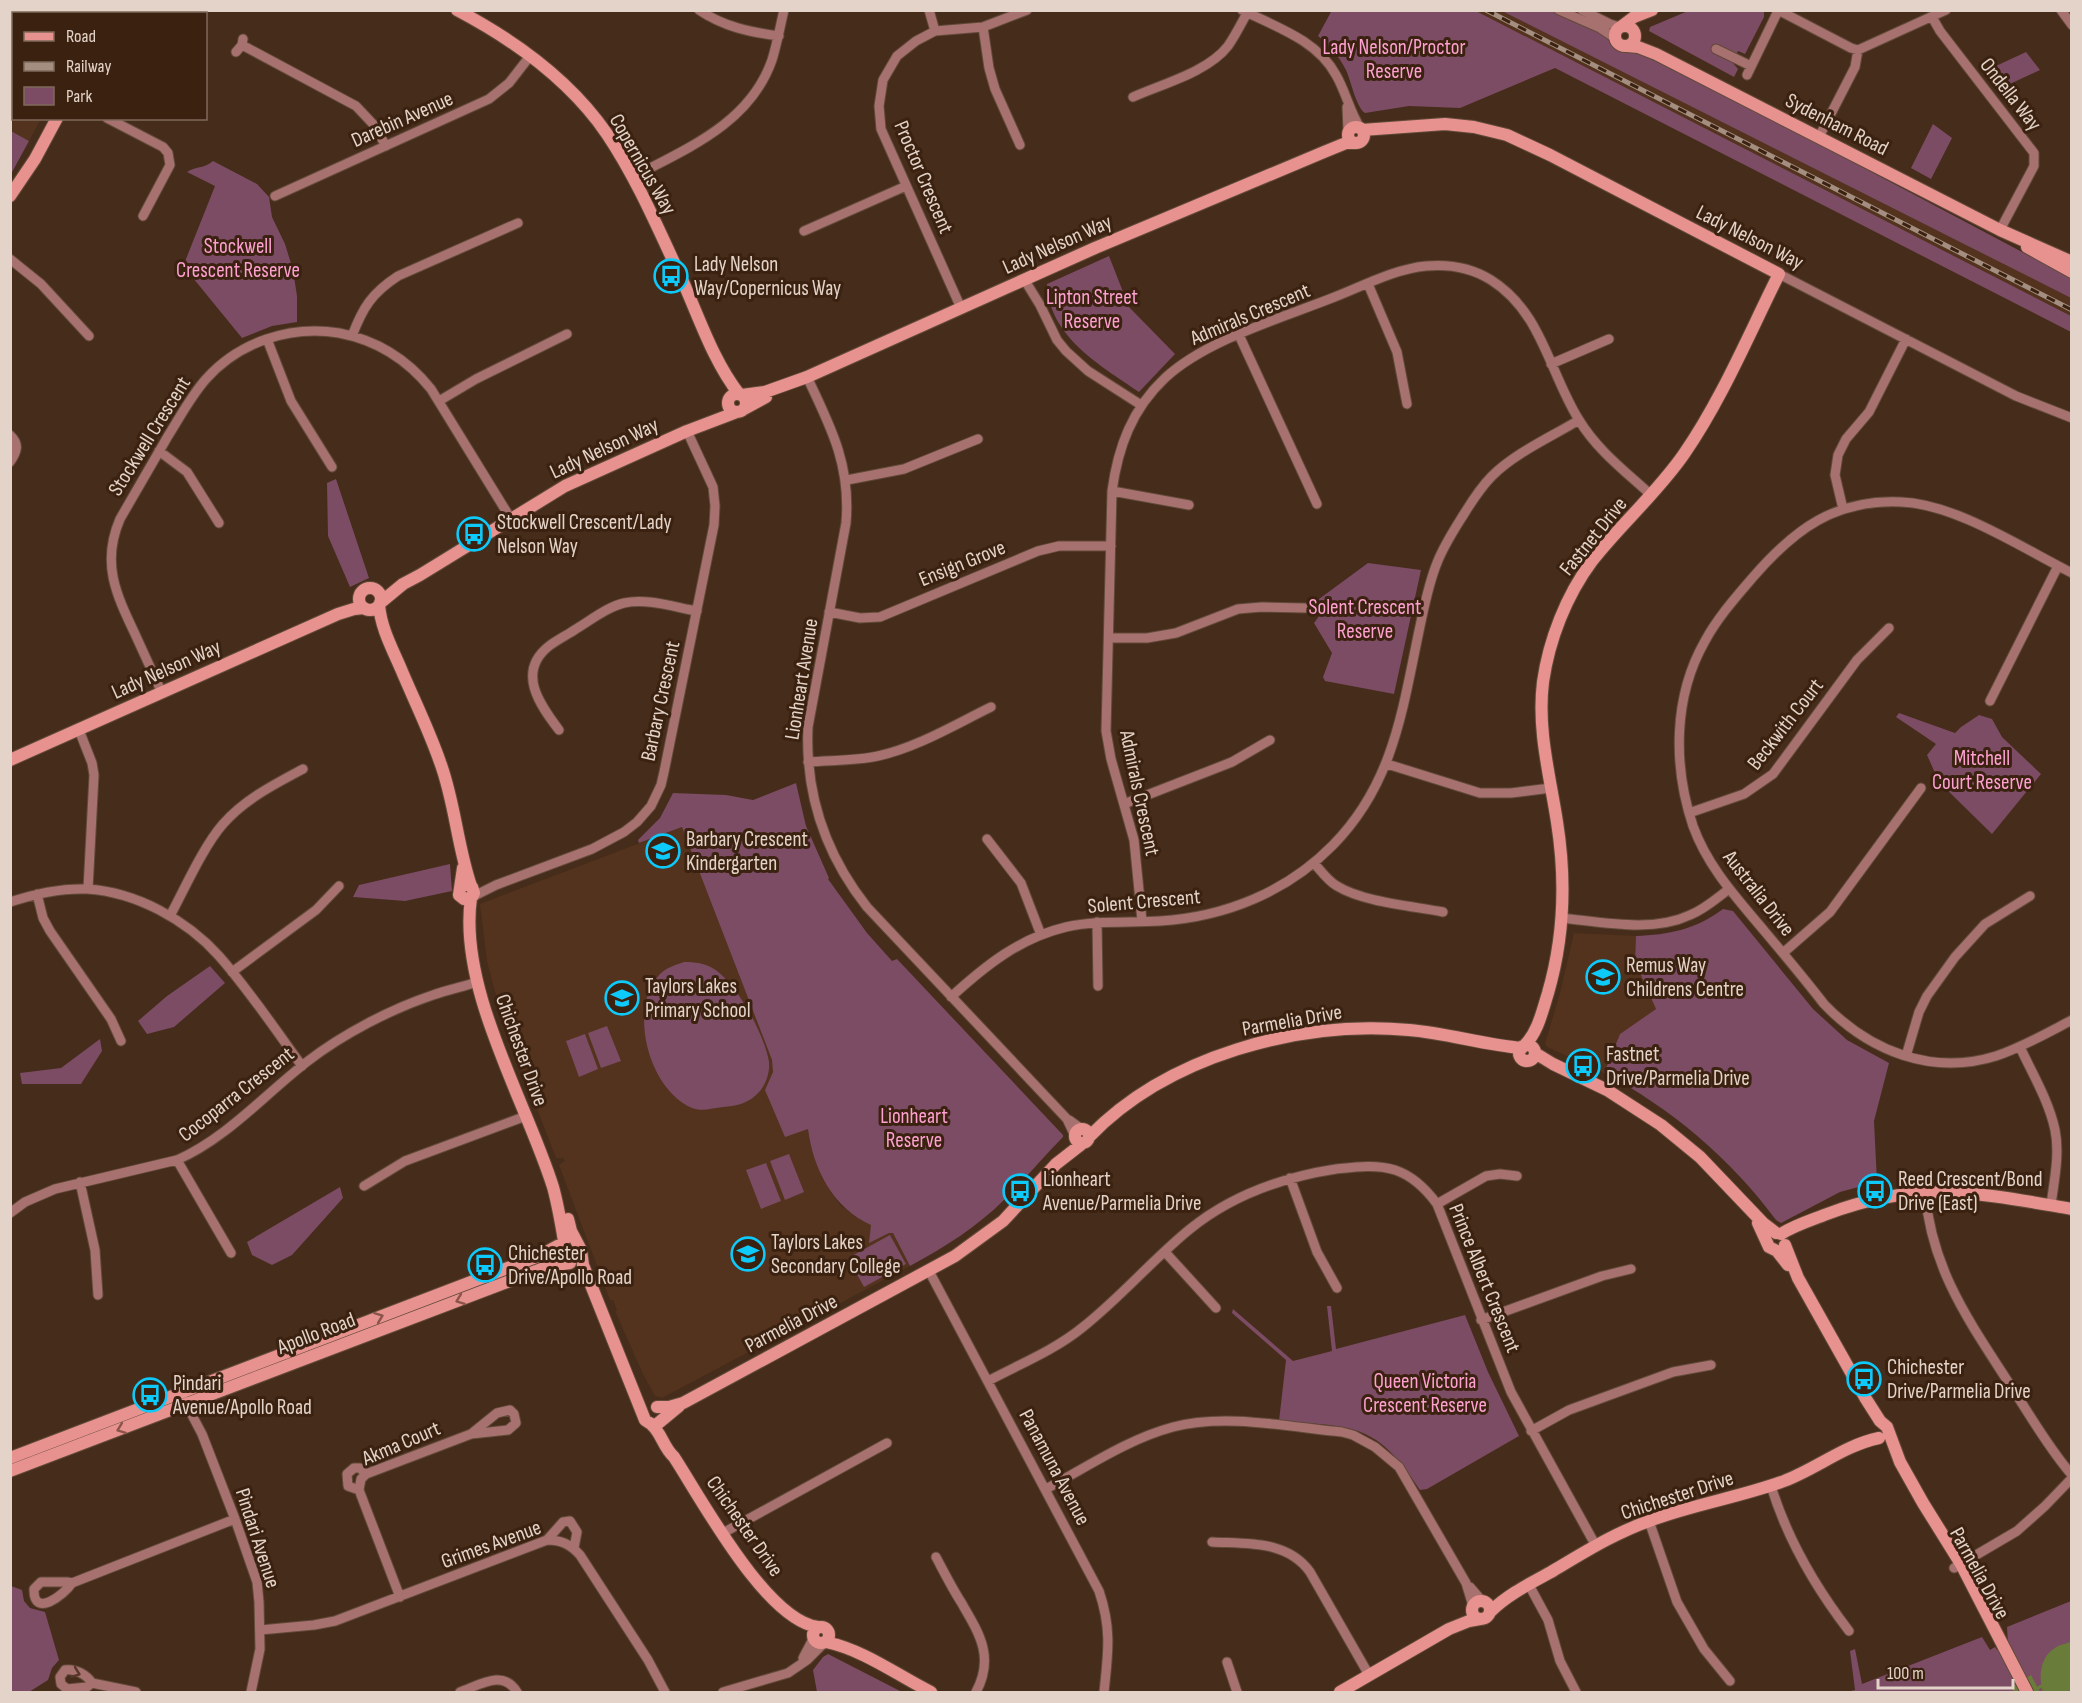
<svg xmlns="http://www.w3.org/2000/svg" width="2082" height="1703" font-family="'Sofia Sans Condensed',sans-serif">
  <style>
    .built { fill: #53331d }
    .green { fill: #7b4c64 }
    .water { fill: #6a7c3a }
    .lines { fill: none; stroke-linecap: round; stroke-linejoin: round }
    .stream { stroke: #6a7c3a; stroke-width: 3 }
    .street-casing { stroke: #624a39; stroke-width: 11 }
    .secondary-casing { stroke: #624a39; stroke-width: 14 }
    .street { stroke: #a7716f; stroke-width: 9 }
    .secondary { stroke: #e89290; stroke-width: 12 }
    .rail-casing { stroke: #a38e80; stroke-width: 5 }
    .rail { stroke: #3b2210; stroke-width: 3; stroke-dasharray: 9; stroke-linecap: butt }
    .oneway { stroke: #89544a }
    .oneway2 { stroke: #563628 }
    .labels { text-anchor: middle; stroke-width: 6; stroke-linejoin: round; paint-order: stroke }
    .park-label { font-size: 21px; fill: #fea1d1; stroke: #3b2210 }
    .street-label { font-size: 21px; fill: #e4d3c8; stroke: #3b2210 }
    .poi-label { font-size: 21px; fill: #e4d3c8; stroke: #3b2210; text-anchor: start }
  </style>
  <rect width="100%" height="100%" fill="#462c1a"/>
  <path class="built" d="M10,11H98L96,14H14V118L41,119L29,141L11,131Z
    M1476,11H1502L2071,298V316Z
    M682,827L772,1060L773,1072L770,1082L808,1129L810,1143L822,1178L840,1205L861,1220L893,1233L910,1266L662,1398L655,1396L643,1374L615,1311L617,1310L613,1300H610L559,1165L565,1161L563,1158H556L502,1018L487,961L480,904Z
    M1574,933L1636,936L1635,962L1656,1009L1620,1034L1604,1073L1547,1047L1545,1044L1560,993Z"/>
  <path class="green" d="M1332,10L1476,11L2071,316V332L1555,68L1460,108L1409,106L1365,113C1356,107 1351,81 1346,70C1339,56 1329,45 1318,36Z
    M1502,11H1553L1600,31L1615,47L1621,49L1638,48L2071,278V298Z
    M1688,11H1764V17L1745,54L1738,51L1732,62L1738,69L1734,77L1649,31L1650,27Z
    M11,25L14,30L13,84L11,87Z
    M2026,52L2040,70L1997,90L1983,72Z
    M1933,124L1952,138L1931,179L1911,168Z
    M11,131L29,141L11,174Z
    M213,161L257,184L269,197L272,217L285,244L293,270L297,296V322L272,326L242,338L193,278L184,264L215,186L187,172C195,166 204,169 213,161Z
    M1109,256L1129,307L1175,354L1139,392C1100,365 1049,337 1047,284Z
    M336,479L369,578L350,587L328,536L327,483Z
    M1368,563L1421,570L1394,694L1325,681L1323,677L1332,653L1314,623L1320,615L1319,599Z
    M1899,713L1955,733L1961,727L1979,715L1992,719L2002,737L2041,774L1992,834L1939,782L1927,755L1936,744L1896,717Z
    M796,783L806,826L829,878L828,879L867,933L892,961L897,959L1063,1135V1137C1043,1157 1025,1179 1005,1199C977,1227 945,1247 910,1266L893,1233H889L869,1243L871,1225C833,1208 813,1169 808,1129L785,1137L765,1090L773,1072L772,1060L682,827L639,843L638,840L660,818L673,793L726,795L753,800Z
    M450,864L452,891L405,901L353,897L359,885Z
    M1723,909L1733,911L1813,1009L1847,1040L1889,1063L1874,1121L1877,1182L1840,1192L1781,1223L1776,1220C1731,1159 1671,1108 1604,1073L1620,1034L1656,1009L1635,962L1636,936C1668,935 1697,929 1723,909Z
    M684,962C695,962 705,963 714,969C737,983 765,1036 769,1062C770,1072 766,1084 760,1091C750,1103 737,1106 723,1107C713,1108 702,1112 692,1108C649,1090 627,1009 660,974C666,968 675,965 684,962Z
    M210,966L225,983L174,1027L147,1034L138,1021L167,996Z
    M607,1026L621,1061L601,1068L588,1033Z
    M585,1034L598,1069L579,1077L566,1041Z
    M100,1039L102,1051L81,1084H22L20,1073L61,1068Z
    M789,1154L804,1192L785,1200L770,1161Z
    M766,1163L781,1201L761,1209L746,1170Z
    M340,1187L343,1198L292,1255L272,1265L252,1255L247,1242Z
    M890,1235L906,1264L864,1287L848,1258Z
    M1327,1306H1331L1336,1349L1465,1315L1488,1372L1519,1436L1427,1489L1420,1490C1376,1422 1354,1427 1279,1421L1286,1360L1232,1313L1233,1309L1293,1361L1332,1351Z
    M11,1586L22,1590L24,1601L30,1608L45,1612L59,1660L52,1668L48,1680L29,1692H11Z
    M2071,1601V1692H1846L1855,1690L1850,1651L1855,1649L1862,1684L1982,1637L1990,1650L1995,1647L1997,1650L2008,1644L2007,1627Z
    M828,1654L902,1692H817L813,1670L823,1657Z"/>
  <path class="water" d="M2071,1641V1690L2066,1692H2043C2038,1676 2040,1655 2058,1646C2063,1644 2067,1644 2071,1641Z
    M2031,1675L2040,1692H2014L2011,1687Z"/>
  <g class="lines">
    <path class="stream" d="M2038,1688L2041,1686"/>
    <defs>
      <path id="street" d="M699,10C724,27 750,32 779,36
        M929,10L935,31
        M1242,10C1276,27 1317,40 1336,75C1346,92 1350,113 1361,129
        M1559,10L1600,28L1615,38
        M1582,10L1610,24L1620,27
        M1778,10L1851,48L1858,50L1946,10
        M2061,10L2072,25
        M1932,17L1940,31L2034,153V166L2000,230
        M983,27L989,68L995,89L1020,145
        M242,45L356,106L373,124L386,146
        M1716,49L1751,66
        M236,52L242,45L243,39
        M1747,75L1778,11
        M1133,97C1162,84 1208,72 1228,46C1235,36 1241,24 1247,13
        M1347,107L1348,131
        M107,118L163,147L168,153L170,165L143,216
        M1819,137L1855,67L1858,50
        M633,177C688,148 750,123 772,60C777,44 780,27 784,10
        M275,196L489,99L509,83L530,56
        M804,231L906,186
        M10,259L41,284L89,336
        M1779,274L2016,396L2072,418
        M1024,279L1040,305L1057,340L1066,351L1088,371L1141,405
        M1368,284L1397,352L1407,404
        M961,308L881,129L879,106L883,80L897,56L916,41L935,31L983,27L1027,10
        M1239,335L1317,504
        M352,336C363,307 372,293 398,276L518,223
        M267,339L291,401L332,467
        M1551,364L1609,339
        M807,377C831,427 851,466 846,523L808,727C805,794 826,855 867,907L1067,1119L1075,1136
        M439,401L476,379L567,334
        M10,435C20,444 17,452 10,462
        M159,451L187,472L219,523
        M847,480L904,469L978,439
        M1112,491L1189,505
        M1843,509L1835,475L1838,455L1846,439L1869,412L1906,339
        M2072,573C2022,548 1956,504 1901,502C1835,499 1795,529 1754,576C1736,597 1718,617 1705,641C1673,697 1673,766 1693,826C1707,865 1734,895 1761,927C1782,952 1804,978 1824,1004C1869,1051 1932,1076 1996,1056C2023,1047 2047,1033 2072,1020
        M829,612L860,618L880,617L1038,551L1059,546H1111
        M1109,638H1147L1176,633L1238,609L1262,607L1305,608
        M162,693C153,673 144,654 135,634C116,594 101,563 120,519C136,491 152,464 168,436C180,417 191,396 206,379C239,342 290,325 339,333C376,340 407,359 431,389L511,519
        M1990,701L2058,566
        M79,730L92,763L94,775L88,889
        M559,730C540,705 516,672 549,646C557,640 567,635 576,629C591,620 607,607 624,603C647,598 674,607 697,611
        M808,762C831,760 856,761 878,756C918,747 954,725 991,707
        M1387,764L1480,793H1511L1551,788
        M1124,804L1232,762L1270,740
        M1689,813L1744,794L1773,774L1857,660L1889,628
        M987,839L1021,883L1041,935
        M1314,863C1321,871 1328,881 1337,886C1363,902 1412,906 1443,912
        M37,894L43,918L50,931L111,1019L121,1041
        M472,897L496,885L592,849L624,832L637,822L651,806L661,785L664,772L714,525L715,506L713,487L687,431
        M10,902C34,894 62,888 87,889C136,892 187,920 219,956C249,990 275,1029 302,1066
        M170,916C185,888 203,847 223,824C245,799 275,784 303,769
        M1561,918C1602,922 1652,933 1690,915C1705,909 1717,898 1729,889
        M1142,921L1134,840L1111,759L1106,731L1112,491C1118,447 1132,409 1165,378C1206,340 1279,319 1332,298C1361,287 1394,269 1426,266C1448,264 1472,268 1491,280C1542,312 1549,372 1579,420C1597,450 1626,472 1651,495
        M1097,922L1098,986
        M1783,953L1830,912L1921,788
        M232,972L316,910L339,886
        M951,997C986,965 1020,938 1066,927C1097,920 1129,923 1160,921C1225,917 1287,892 1333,845C1393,784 1402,712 1419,631C1424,608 1428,585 1437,563C1444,545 1454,530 1464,514C1472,501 1481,487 1492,476C1515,453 1551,437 1579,420
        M2020,1047C2032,1073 2049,1101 2055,1130C2060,1154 2054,1181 2051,1205
        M1906,1056L1919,1012L1927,996L1955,957L1985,924L2030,896
        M1069,1120L1083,1130
        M177,1160L231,1253
        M1290,1178L1317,1252L1337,1288
        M80,1182L95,1250L98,1295
        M364,1186L405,1161L526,1116
        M1925,1192C1932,1273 1972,1325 2014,1391C2033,1420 2050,1450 2072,1475
        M1437,1204L1486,1176L1500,1174L1517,1176
        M10,1213L25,1202L55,1189L177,1160C227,1138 265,1094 308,1061C343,1034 391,1009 433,995C447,990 462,987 477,982
        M1165,1252L1216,1308
        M929,1271L1099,1591C1112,1629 1108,1654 1104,1692
        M1481,1320L1602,1276L1631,1269
        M988,1381C1020,1364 1055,1350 1083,1327C1121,1297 1153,1259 1190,1229C1232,1195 1284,1177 1336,1169C1355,1167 1376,1164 1395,1170C1413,1176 1426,1189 1437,1204L1511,1392L1596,1546
        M183,1398L202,1434L235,1519L257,1582L259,1602L260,1649L251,1692
        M1531,1431L1569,1410L1673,1372L1711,1365
        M1771,1486C1787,1538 1816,1588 1849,1631
        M1046,1489C1087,1467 1128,1439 1173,1427C1225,1413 1289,1427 1342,1432L1353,1435L1375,1447L1399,1467L1466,1583L1473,1606
        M359,1490L348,1486L347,1474L354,1468H360L366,1474
        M1649,1521L1677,1602L1704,1649L1730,1681
        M723,1533L887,1443
        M547,1540L563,1522L570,1521L577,1532L574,1548
        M1212,1542C1247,1544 1287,1540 1310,1572L1369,1675
        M936,1557C944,1572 952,1588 961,1602C979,1633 995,1657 976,1692
        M1954,1568L2017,1531L2045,1506L2072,1478
        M41,1582H67L72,1583C64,1595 33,1619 34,1589Z
        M72,1583L235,1519
        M1529,1585L1548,1620L1560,1661L1576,1692
        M1470,1587L1482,1601
        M400,1597L359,1490L361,1479L366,1474L471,1434L508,1430L516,1423L514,1414L510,1410L497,1413L471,1434
        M260,1630L314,1625L335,1621L547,1540C561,1540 570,1544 580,1555L648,1660L665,1692
        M803,1658L813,1639
        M1227,1662L1237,1692
        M92,1683L87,1687L67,1689L61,1684L60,1677L65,1670C75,1668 87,1675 92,1683L136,1692
        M460,1692C480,1685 503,1669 517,1692
        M723,1692L788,1673L807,1660L824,1643"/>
      <path id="secondary" d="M457,10C514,40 570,80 607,134C638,180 660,233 684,284C700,320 714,362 739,394
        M112,14L113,10
        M1615 36a10 10 0 1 1 20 0a10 10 0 1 1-20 0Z
        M1622,26L1634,17L1652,10
        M1627,46L1638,47L1656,54L2000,230L2072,262
        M1348 135a8 8 0 1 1 16 0a8 8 0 1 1-16 0Z
        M1362,130L1445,124L1474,127L1507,135L1550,155L1779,274C1749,334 1722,399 1684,454C1657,493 1621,524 1592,561C1566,596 1549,640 1543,682C1537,730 1550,776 1557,822C1566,879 1564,938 1548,993C1542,1012 1538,1032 1524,1046
        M10,196L35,159L57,118
        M2027,247L2072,272
        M728 403a9 9 0 1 1 18 0a9 9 0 1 1-18 0Z
        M742,395L765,392L807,377L1095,248L1324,152L1346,143H1353
        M744,409L766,397
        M359 599a11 11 0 1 1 22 0a11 11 0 1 1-22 0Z
        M380,603L403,584L420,575L565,486L687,431L737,412
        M379,605C381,628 392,648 401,669C414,700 429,730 440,762C455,802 457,845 471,886
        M10,760L338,614L354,609L364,608
        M461,887L467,884L472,887L474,893L472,897L464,899L459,895L463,868
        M471,898C458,989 526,1101 553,1187C558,1205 561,1223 564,1241
        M1519 1053a8 8 0 1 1 16 0a8 8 0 1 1-16 0Z
        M1535,1053L1553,1064L1607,1090L1661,1125L1700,1157L1763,1223L1776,1233
        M1075 1136a7 7 0 1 1 14 0a7 7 0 1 1-14 0Z
        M1089,1137C1167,1056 1299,1020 1409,1030C1447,1033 1484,1045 1522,1048
        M568,1219L571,1231L581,1250L583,1265L645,1420L651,1424L656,1425L679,1406
        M1758,1223L1769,1247L1777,1251L1788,1265
        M1781,1234C1795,1225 1812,1220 1827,1214C1919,1179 1979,1193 2072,1209
        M1785,1245L1798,1278L1866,1399L1880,1421L1887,1427L1900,1462L1923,1503L1961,1564L2027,1692
        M657,1407H669L683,1403L955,1256L1003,1221L1056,1164L1083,1143
        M652,1425C662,1434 663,1447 674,1457C702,1500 766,1620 818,1627
        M10,1458L539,1256L563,1243
        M10,1471L549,1266L570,1263
        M1472 1610a9 9 0 1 1 18 0a9 9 0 1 1-18 0Z
        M1490,1612C1507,1595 1529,1584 1551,1572C1583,1553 1616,1532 1652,1520C1695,1504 1741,1497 1784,1481C1816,1469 1845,1445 1879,1438
        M813 1635a8 8 0 1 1 16 0a8 8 0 1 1-16 0Z
        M826,1642C864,1650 897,1675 931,1692
        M1340,1692L1449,1629L1469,1621L1480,1619"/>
    </defs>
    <use href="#street" class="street-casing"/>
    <use href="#secondary" class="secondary-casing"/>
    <use href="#street" class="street"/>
    <use href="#secondary" class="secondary"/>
    <defs>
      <path id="rail" d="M1486,10L2072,310"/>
    </defs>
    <use href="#rail" class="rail-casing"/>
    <use href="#rail" class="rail"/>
  </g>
  <defs><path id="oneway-chevron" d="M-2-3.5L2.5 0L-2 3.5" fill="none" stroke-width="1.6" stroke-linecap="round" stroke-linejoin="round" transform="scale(1.5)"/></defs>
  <g class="oneway">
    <use href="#oneway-chevron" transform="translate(460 1300) rotate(159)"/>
    <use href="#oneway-chevron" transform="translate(379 1317) rotate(-21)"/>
    <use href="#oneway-chevron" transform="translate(121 1429) rotate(159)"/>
  </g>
  <use class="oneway2" href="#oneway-chevron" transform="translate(76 1673) rotate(20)"/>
  <defs>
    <symbol id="bus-ring" viewBox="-11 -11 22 22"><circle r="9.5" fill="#3b2210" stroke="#0ecafa" stroke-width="1.5"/><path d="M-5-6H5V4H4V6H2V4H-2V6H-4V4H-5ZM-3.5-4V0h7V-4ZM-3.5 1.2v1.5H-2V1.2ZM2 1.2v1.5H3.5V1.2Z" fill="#0ecafa"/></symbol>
    <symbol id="school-ring" viewBox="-11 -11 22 22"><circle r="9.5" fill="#3b2210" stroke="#0ecafa" stroke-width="1.5"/><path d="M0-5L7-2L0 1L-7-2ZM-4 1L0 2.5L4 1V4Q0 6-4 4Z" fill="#0ecafa"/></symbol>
  </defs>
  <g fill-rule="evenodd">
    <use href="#bus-ring" x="652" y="257" width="38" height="38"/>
    <use href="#bus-ring" x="455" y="515" width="38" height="38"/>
    <use href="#school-ring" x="644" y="832" width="38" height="38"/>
    <use href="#school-ring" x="1584" y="958" width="38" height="38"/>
    <use href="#school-ring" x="603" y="979" width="38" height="38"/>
    <use href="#bus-ring" x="1564" y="1047" width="38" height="38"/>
    <use href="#bus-ring" x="1001" y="1172" width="38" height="38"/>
    <use href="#bus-ring" x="1856" y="1172" width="38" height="38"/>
    <use href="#school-ring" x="729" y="1235" width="38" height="38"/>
    <use href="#bus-ring" x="466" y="1246" width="38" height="38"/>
    <use href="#bus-ring" x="1845" y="1360" width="38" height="38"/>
    <use href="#bus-ring" x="131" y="1376" width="38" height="38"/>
  </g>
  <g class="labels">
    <g class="park-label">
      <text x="1394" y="54">Lady Nelson/Proctor<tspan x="1394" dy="24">Reserve</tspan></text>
      <text x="238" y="253">Stockwell<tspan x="238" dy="24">Crescent Reserve</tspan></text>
      <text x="1092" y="304">Lipton Street<tspan x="1092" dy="24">Reserve</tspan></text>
      <text x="1365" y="614">Solent Crescent<tspan x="1365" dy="24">Reserve</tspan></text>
      <text x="1982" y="765">Mitchell<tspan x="1982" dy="24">Court Reserve</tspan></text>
      <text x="914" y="1123">Lionheart<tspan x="914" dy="24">Reserve</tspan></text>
      <text x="1425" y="1388">Queen Victoria<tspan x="1425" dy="24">Crescent Reserve</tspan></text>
    </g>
    <g class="street-label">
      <text transform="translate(2011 94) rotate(52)" y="7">Ondella Way</text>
      <text transform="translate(402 119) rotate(-24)" y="7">Darebin Avenue</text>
      <text transform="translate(1837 124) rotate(27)" y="7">Sydenham Road</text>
      <text transform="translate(643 164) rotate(60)" y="7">Copernicus Way</text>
      <text transform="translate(924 177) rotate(67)" y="7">Proctor Crescent</text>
      <text transform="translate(1750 237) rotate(27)" y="7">Lady Nelson Way</text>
      <text transform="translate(1057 244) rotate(-24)" y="7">Lady Nelson Way</text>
      <text transform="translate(1250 314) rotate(-23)" y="7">Admirals Crescent</text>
      <text transform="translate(149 436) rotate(-58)" y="7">Stockwell Crescent</text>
      <text transform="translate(604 448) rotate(-25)" y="7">Lady Nelson Way</text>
      <text transform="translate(1593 536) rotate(-51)" y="7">Fastnet Drive</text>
      <text transform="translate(962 563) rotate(-22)" y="7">Ensign Grove</text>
      <text transform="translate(166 669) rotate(-24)" y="7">Lady Nelson Way</text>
      <text transform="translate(801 679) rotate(-81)" y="7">Lionheart Avenue</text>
      <text transform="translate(660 701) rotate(-78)" y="7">Barbary Crescent</text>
      <text transform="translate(1785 724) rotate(-52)" y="7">Beckwith Court</text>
      <text transform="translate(1140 793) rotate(78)" y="7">Admirals Crescent</text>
      <text transform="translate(1759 893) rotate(52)" y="7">Australia Drive</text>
      <text transform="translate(1144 901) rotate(-5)" y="7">Solent Crescent</text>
      <text transform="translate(1292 1020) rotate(-10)" y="7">Parmelia Drive</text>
      <text transform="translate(522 1050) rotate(70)" y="7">Chichester Drive</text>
      <text transform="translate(236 1094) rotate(-38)" y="7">Cocoparra Crescent</text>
      <text transform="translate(1485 1278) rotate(68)" y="7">Prince Albert Crescent</text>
      <text transform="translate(791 1323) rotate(-28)" y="7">Parmelia Drive</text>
      <text transform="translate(316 1333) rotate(-21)" y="7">Apollo Road</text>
      <text transform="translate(401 1443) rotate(-23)" y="7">Akma Court</text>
      <text transform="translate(1055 1467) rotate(62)" y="7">Panamuna Avenue</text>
      <text transform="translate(1677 1495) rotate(-18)" y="7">Chichester Drive</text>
      <text transform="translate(745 1526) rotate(55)" y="7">Chichester Drive</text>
      <text transform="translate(258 1538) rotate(72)" y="7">Pindari Avenue</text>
      <text transform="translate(491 1544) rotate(-20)" y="7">Grimes Avenue</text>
      <text transform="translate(1980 1573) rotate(61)" y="7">Parmelia Drive</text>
    </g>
    <g class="poi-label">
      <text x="694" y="271">Lady Nelson<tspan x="694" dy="24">Way/Copernicus Way</tspan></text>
      <text x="497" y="529">Stockwell Crescent/Lady<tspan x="497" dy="24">Nelson Way</tspan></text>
      <text x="686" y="846">Barbary Crescent<tspan x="686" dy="24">Kindergarten</tspan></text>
      <text x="1626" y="972">Remus Way<tspan x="1626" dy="24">Childrens Centre</tspan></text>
      <text x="645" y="993">Taylors Lakes<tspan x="645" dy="24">Primary School</tspan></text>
      <text x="1606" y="1061">Fastnet<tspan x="1606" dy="24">Drive/Parmelia Drive</tspan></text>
      <text x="1043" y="1186">Lionheart<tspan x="1043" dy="24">Avenue/Parmelia Drive</tspan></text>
      <text x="1898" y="1186">Reed Crescent/Bond<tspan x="1898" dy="24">Drive (East)</tspan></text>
      <text x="771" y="1249">Taylors Lakes<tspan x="771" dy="24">Secondary College</tspan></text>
      <text x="508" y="1260">Chichester<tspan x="508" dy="24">Drive/Apollo Road</tspan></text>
      <text x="1887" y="1374">Chichester<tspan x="1887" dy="24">Drive/Parmelia Drive</tspan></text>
      <text x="173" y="1390">Pindari<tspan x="173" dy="24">Avenue/Apollo Road</tspan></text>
    </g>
  </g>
  <rect width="2082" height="1703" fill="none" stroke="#e4d3c8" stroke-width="24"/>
  <rect x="12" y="12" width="195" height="108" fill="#3b2210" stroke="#7f695a" stroke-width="1.5"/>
  <rect x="24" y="32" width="30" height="9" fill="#e89290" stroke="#7f695a" stroke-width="1.5"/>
  <text x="66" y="42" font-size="18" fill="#e4d3c8">Road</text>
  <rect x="24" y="62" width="30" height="9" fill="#a38e80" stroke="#7f695a" stroke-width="1.5"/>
  <text x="66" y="72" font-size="18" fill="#e4d3c8">Railway</text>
  <rect x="24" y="87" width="30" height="18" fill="#7b4c64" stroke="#7f695a" stroke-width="1.5"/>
  <text x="66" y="102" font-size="18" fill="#e4d3c8">Park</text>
  <path d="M1878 1679v9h135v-9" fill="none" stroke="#e4d3c8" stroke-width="3"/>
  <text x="1887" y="1679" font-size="18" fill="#e4d3c8" stroke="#3b2210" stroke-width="4.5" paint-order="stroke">100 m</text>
</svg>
